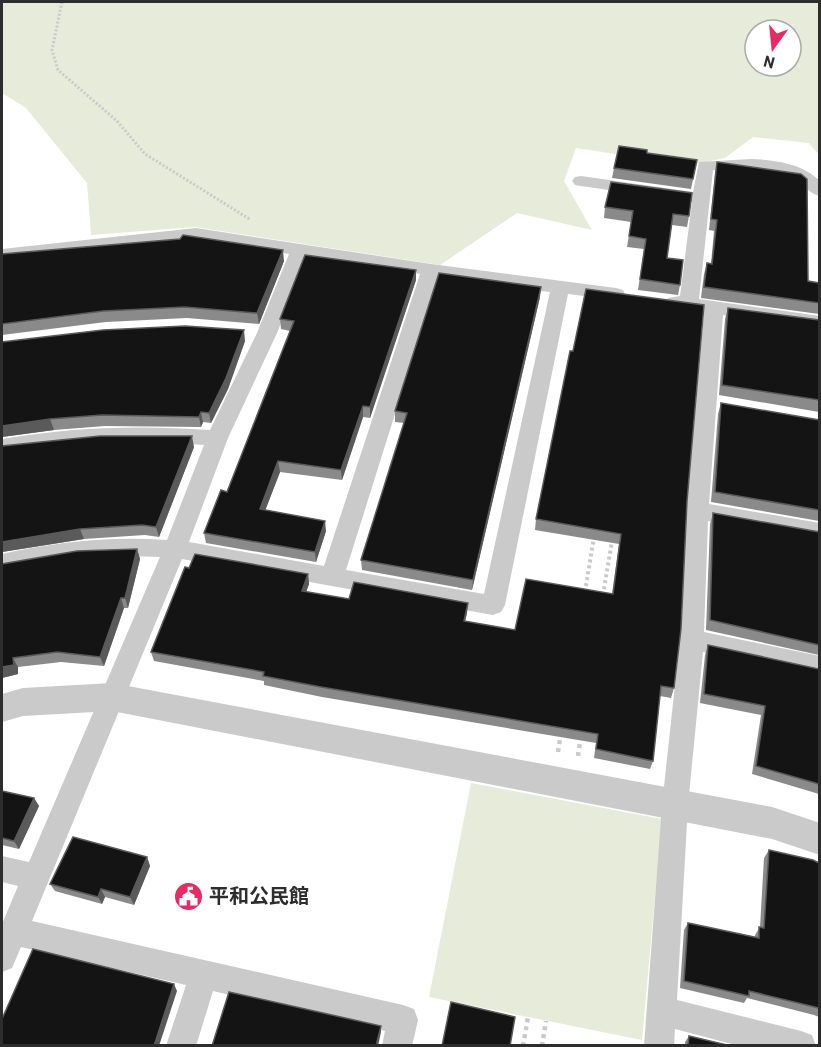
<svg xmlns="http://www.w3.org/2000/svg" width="821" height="1047" font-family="Barlow,'Noto Sans JP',sans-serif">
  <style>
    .green { fill: #e7ebd9; fill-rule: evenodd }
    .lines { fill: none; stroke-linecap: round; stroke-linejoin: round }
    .path-far2 { stroke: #cacaca; stroke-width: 3; stroke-dasharray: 2 2; stroke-linecap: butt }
    .path-far1 { stroke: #cacaca; stroke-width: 4; stroke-dasharray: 3 3; stroke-linecap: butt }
    .path { stroke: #cacaca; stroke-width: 4.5; stroke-dasharray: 4 4; stroke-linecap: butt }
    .minor { fill: #cacaca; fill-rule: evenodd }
    .tertiary { fill: #cacaca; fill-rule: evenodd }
    .wall { fill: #8a8a8a }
    .shaded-wall { fill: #5a5a5a }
    .building { fill: #141414; stroke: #5a5a5a; stroke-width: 1.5 }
    .labels { text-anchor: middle; stroke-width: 6; stroke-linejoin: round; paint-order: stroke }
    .near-poi-label { font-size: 20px; font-weight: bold; fill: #2d2d2d; stroke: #fff; text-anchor: start }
  </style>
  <rect width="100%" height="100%" fill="#fff"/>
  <path class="green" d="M2,2H819V155L809,143L753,137L725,158L690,165L576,148L564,181L592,230L517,213L440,265L195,227L91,235L87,183L26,108L2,93ZM755,30H791V66H755Z
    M471,783L662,819L642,1040L429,997Z"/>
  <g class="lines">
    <path class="path-far2" d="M62,2L52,50L58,70L117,121L145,154L251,220"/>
    <path class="path-far1" d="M585,592L594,537
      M603,595L612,541"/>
    <path class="path" d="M558,752L561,733
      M578,756L581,736
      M523,1046L528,1017
      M542,1046L546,1021"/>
    <path class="minor" d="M751,159C774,160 802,163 820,181V196C809,194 802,183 793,178C769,165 738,168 713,170L699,299L820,316V329L723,315L709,504L820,523V541L708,521L704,632L820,656V677L703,652L688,805L677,1000L801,1031L812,1035L816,1046H739L675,1029L674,1046H644L662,805L680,639L686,511L704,313L668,306L665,302L668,298L680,296L692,202L581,186L575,185L572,181L575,177L581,176L693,192L699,162Z
      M196,228L431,264L616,288L623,290L625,294L623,298L616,300L568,294L505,605L501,612L493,615L182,559L32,921L403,1005L414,1009L418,1020L412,1046H382L385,1031L213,991L196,1046H166L186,985L21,947L12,968L2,972V924L18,886L2,882V856L29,862L160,557C107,554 54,561 2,572V554C56,542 111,536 167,540L204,445C136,440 69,444 2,455V439C71,427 140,425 210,430L257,333L289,254L196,240L2,261V249ZM307,257L420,274L324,566L189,542L228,438L277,333ZM438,277L550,292L484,594L346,570Z"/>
    <path class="tertiary" d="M112,683L772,807L820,823V855L772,839L112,711L23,716L2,722V694L23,688Z"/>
  </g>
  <path class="wall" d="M647,153L697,160L691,189L612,178L614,168Z
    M717,162L808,281L819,283V314L701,298L704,274L707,263L711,264L714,231L709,230L715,173Z
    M605,207L689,216L687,227L672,225L667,258L680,285L678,295L638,290L644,249L627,247L631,222L604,218Z
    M2,254L284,261L259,324L187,318L106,322L2,335Z
    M416,280L370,418L363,417L342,480L280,472L265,510L326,531L316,562L206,543L204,533L227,492L290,331L281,329L280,319Z
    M540,297L472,590L362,570L361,560L404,423L395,422V411Z
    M728,308L819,320V412L719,395L725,319Z
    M245,341L228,389L211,423L203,422L201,427L105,426L54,430L2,437V342Z
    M721,403L819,420V521L711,502L718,414Z
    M194,447L159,537L145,535L84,539L2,552Z
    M687,501L674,688L671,698L660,696L653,761L650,769L594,758L596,743L322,697L264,685V681L154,661L151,652L189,568L308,574L309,584L306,592L349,599L467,613L465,621L515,630L612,594L619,544L535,530L536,519Z
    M713,513L819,532V655L706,630L710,524Z
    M137,549L140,559L128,608H124L104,666L61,662L18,667V674L2,678V564Z
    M708,645L819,669V794L752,774L761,715L700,703L705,655Z
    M2,791L34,798L39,806L19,849L2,845Z
    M769,850L819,863V1017L814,1015L747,998L744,1003L680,988L684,930L688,923L755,937V935L760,927L764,858Z
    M147,857L150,866L134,905L105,897L102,904L55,891L50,884Z
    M689,1036L731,1046H685V1042Z"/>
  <path class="shaded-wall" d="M283,250L284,261L259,324L257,313Z
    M416,270V280L370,418V407Z
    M541,287L540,297L472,590L473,580Z
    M244,330L245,341L228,389L211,423L209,413Z
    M363,406V417L342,480L341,470Z
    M201,412L203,422L201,427L199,417Z
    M50,419L54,430L2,437V426Z
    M192,436L194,447L159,537L156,527Z
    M278,461L280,472L262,519L260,509Z
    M325,521L326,531L316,562L315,552Z
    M80,529L84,539L2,552V542Z
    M137,549L140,559L128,608L125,598Z
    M308,574L309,584L303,601L302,591Z
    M121,598L124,608L104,666L100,657Z
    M468,603L467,613L463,630L464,621Z
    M13,658L18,667V674L2,678V667Z
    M34,798L39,806L19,849L14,841Z
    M147,857L150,866L134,905L130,897Z
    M101,889L105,897L102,904L98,897Z
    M174,984L177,991L159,1046H154Z
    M381,1026V1032L378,1046H376Z"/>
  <path class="building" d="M619,146L647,150V153L697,160L693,179L614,168Z
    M717,162L801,174L807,179L808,281L819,283V303L704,287L707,263L712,264L717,220L711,219Z
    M611,182L692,193L689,216L673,214L667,258L683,260L680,285L640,279L646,239L629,236L633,211L605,207Z
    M183,235L283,250L257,313L185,307L103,311L2,324V254L180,239Z
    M305,255L416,270L370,407L363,406L341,470L278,461L260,509L325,521L315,552L204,533L221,490L227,492L294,321L280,319Z
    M439,273L541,287L473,580L361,560L407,413L395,411Z
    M586,289L704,305L687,501L681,629L674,688L661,686L653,761L596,749L598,734L321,687L263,676L264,672L151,652L185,567L189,568L195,554L308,574L302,591L349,599L354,582L468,603L464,621L515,630L526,579L613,594L621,534L536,519L570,351H573Z
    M728,308L819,320V400L722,385Z
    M185,326L244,330L226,378L209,413L201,412L199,417L102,415L50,419L2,426V342L103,330Z
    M721,403L819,420V510L715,492Z
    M100,436H192L156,527L142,525L80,529L2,542V446Z
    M713,513L819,532V645L710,620Z
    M137,549L125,598H121L100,657L57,652L13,658L14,665L2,667V564L77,551Z
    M708,645L819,669V784L756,766L765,706L704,694Z
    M2,791L34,798L14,841L2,838Z
    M73,837L147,857L130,897L101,889L98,897L50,884Z
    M769,850L813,860L819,863V1008L749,991V996L684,981L688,923L759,938V927L764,928Z
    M33,949L174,984L154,1046H2V1019Z
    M229,992L381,1026L376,1046H212Z
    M451,1002L515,1017L510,1046H442Z
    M689,1036L731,1046H688Z"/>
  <defs>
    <symbol id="civic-disc" viewBox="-11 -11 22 22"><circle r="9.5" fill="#e82a64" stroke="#fff"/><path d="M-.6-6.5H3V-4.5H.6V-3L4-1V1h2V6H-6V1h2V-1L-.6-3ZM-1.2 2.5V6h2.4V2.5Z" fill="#fff"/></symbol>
  </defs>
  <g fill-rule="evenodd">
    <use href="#civic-disc" x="172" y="880" width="33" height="33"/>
  </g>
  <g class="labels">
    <g class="near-poi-label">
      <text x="209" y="903">平和公民館</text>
    </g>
  </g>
  <rect width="821" height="1047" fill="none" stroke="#2d2d2d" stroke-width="6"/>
  <g transform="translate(773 48) rotate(195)"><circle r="28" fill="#ffffff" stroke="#ababab" stroke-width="1.5"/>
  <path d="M0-4.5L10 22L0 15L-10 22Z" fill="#e82a64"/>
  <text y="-9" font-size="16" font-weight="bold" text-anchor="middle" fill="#2d2d2d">N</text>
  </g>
</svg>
